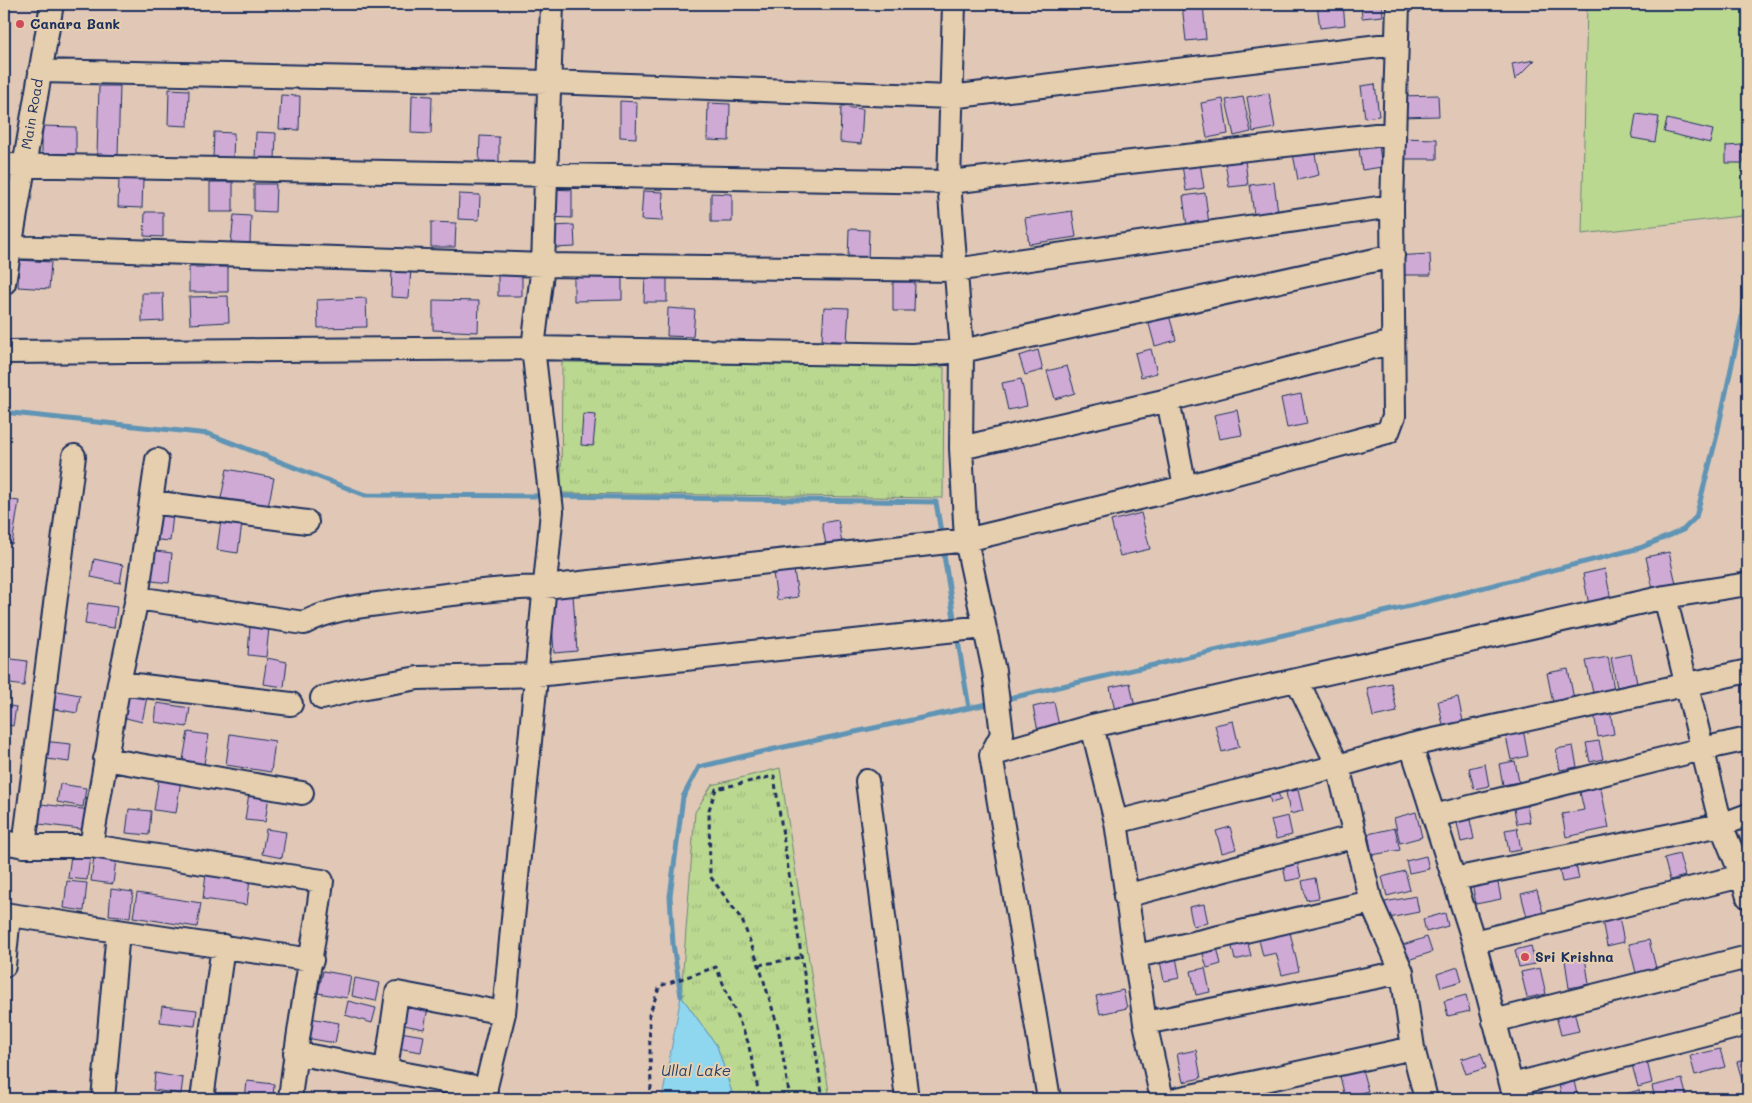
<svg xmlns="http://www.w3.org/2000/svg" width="1752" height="1103" font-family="Mali,sans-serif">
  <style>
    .grass { fill: #bbd890; stroke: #6b8477 }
    .park { fill: url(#park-tufts); stroke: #6b8477 }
    .water { fill: #8ed7ef; stroke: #6094b5 }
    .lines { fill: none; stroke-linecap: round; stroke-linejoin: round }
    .stream { stroke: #6094b5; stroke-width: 5 }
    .building { fill: #ceaad4; stroke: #1b2f5e }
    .minor-casing { stroke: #1b2f5e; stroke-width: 26 }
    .path { stroke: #1b2f5e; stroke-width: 3; stroke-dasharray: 5 4; stroke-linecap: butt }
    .minor { stroke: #e6cfaf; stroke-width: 22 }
    .poi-dot { fill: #d1495b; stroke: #e6cfaf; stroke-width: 2 }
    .labels { text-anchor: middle; stroke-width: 4; stroke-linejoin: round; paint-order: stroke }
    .poi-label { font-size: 14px; font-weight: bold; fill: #1b2f5e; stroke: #e6cfaf; text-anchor: start }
    .street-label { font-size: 14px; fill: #1b2f5e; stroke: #e6cfaf }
    .water-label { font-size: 15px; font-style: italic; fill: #26406c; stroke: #e6cfaf }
  </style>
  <defs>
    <pattern id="park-tufts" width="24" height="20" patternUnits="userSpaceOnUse" patternTransform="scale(1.25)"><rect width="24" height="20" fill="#bbd890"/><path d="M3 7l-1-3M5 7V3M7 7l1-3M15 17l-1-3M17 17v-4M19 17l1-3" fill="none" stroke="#a0ba7f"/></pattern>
  </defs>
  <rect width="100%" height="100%" fill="#e1c8b6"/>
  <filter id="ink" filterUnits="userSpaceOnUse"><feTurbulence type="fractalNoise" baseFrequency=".02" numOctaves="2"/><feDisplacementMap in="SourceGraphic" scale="10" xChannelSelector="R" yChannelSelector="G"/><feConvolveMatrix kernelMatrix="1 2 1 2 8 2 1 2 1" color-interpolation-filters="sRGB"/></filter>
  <g filter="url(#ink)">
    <path class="grass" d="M1587,4H1748V187L1741,216L1582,234Z"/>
    <path class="park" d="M562,362L944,367L943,498L561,493Z
      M780,768L830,1099H734L717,1046L681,996L695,812L712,785Z"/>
    <path class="water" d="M681,996L717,1046L734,1099H662Z"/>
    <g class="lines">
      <path class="stream" d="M12,413L209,434L365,495L544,496
        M555,496L936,502L942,538
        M943,549L955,624
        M957,635L969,708
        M1002,700L1418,604L1640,548L1683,530L1696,517L1716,439L1748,289
        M681,996L673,944L670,896L683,797L699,767L770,750L992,703"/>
    </g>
    <path class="building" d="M1203,4L1206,39L1186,41L1182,5Z
      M1317,4H1343L1345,25L1320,28Z
      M1361,4H1382L1383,16L1362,18Z
      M1535,60L1515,80L1512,64Z
      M1375,84L1379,116L1365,118L1361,86Z
      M99,86H120L118,155L97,154Z
      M169,89L189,90L188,126L168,125Z
      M1269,93L1275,128L1253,132L1247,97Z
      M281,95L300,96L299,130L279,129Z
      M412,95L432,96L431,134L411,133Z
      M1438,95L1439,116L1401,117V96Z
      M1243,97L1251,132L1234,136L1226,100Z
      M1223,99L1228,134L1207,138L1201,103Z
      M620,101L637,102L636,138L620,137Z
      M708,103L730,104L729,141L707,140Z
      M841,107L863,109L861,144L840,142Z
      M1636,114L1659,117L1655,142L1632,138Z
      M1667,119L1713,130L1710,143L1664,132Z
      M42,126L76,127V154H42Z
      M214,132L234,133L233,158H213Z
      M256,132L276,133L275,160L255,159Z
      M480,136L499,137V165L479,164Z
      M1399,138L1437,139V159H1399Z
      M1378,139L1382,167L1362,170L1358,142Z
      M1742,145L1743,163H1726V146Z
      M1314,149L1319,175L1298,180L1293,154Z
      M1245,160L1248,185L1229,187L1225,162Z
      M1200,163L1204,188L1186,191L1182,165Z
      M4,174H12L4,222Z
      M119,178L143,179L142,208L118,207Z
      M210,182H233V212H210Z
      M1274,182L1278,212L1254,215L1250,185Z
      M254,184H276L275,212L254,211Z
      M550,189L572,190V218L549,217Z
      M643,191L663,192L662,221L641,220Z
      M711,193L732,194V222H711Z
      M1205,193L1209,224L1187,227L1183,196Z
      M459,194L480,195L479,220L458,219Z
      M1072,211L1076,237L1029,244L1025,218Z
      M145,212H163V237L144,236Z
      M234,215L251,216L250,244L231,242Z
      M431,222L456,223L455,247H431Z
      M574,225L575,247L552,248L551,226Z
      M849,229L869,230L868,259L848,258Z
      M1430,254L1431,275H1395L1393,256Z
      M19,260L51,262L49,289L18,287Z
      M189,267H228V292H189Z
      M392,267L411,268L409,298L391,297Z
      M498,271H522V296H498Z
      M574,274H622V300L574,301Z
      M645,275L667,276V302H644Z
      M893,282H915L914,311H893Z
      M142,293H163L164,321L142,322Z
      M228,296L229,322L190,324L189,297Z
      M366,298L367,327L318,328L317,300Z
      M433,300L479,301L478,332L433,330Z
      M824,307L849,308L847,342L822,340Z
      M668,308L695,310L693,337L667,336Z
      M1167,308L1176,340L1155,346L1146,313Z
      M1151,349L1157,373L1141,377L1135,353Z
      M1038,350L1043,370L1025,375L1019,356Z
      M1067,366L1075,393L1055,399L1047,371Z
      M1021,379L1027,406L1008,410L1002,383Z
      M1301,394L1307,424L1287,428L1281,398Z
      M1237,410L1242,435L1219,439L1214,415Z
      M583,414L596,415L593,446L581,445Z
      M227,469L274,478L268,507L221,498Z
      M4,499L19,501L12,544L4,542Z
      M151,513L173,515L170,541L148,539Z
      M1141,513L1150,549L1120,556L1111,521Z
      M221,520L242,523L238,553L217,550Z
      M838,520L842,543L826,545L822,523Z
      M148,550L172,553L169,583L144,580Z
      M1669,552L1676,584L1653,589L1646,557Z
      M94,559L123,565L120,583L91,577Z
      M1605,569L1611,600L1589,605L1583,574Z
      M794,570L798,597L777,600L773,573Z
      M573,594L577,651L554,653L550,595Z
      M88,603L117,607L114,628L85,624Z
      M250,626L269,628L266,657L248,655Z
      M1631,654L1637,683L1617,687L1611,658Z
      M1608,657L1614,689L1593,693L1586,661Z
      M4,658L27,661L24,686L4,683Z
      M267,658L287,662L284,687L263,684Z
      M1568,669L1574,699L1553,703L1547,673Z
      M1130,683L1136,712L1116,716L1110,687Z
      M1391,683L1397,712L1373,717L1367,688Z
      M128,687L148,692L142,722L122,717Z
      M52,690L80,695L77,713L49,708Z
      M1458,697L1464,726L1444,730L1438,701Z
      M1054,702L1060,731L1039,736L1033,707Z
      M157,703L190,708L187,727L155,722Z
      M4,705L16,707L13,726L4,724Z
      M1610,710L1614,734L1598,737L1594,713Z
      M1233,721L1239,747L1222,752L1215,725Z
      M1523,729L1528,756L1511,760L1505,732Z
      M188,732L209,735L204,764L183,760Z
      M230,734L275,741L271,772L226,765Z
      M42,741L71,744L69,762L40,758Z
      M1599,741L1603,759L1590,762L1586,743Z
      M1573,746L1577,767L1560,770L1556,749Z
      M1515,761L1519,782L1503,785L1499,764Z
      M1485,764L1489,786L1474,789L1469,768Z
      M159,777L181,780L176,813L154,810Z
      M60,784L86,788L83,807L57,802Z
      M1600,784L1609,828L1566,837L1562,814L1584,810L1579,788Z
      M1298,790L1303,811L1290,814L1286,792Z
      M249,793L269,796L265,822L245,820Z
      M1278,793L1281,800L1271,803L1269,796Z
      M1526,801L1530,822L1517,824L1513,804Z
      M33,803L91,810L89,830L31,823Z
      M129,809L151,811L149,835L126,833Z
      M1416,812L1422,837L1400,843L1394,818Z
      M1469,815L1474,839L1461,842L1456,818Z
      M1288,816L1292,835L1276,839L1271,820Z
      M1230,827L1236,849L1222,853L1216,831Z
      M1395,828L1400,850L1372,855L1368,834Z
      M1517,828L1521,850L1509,852L1505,830Z
      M266,829L286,832L282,858L262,854Z
      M1679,854L1685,876L1670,880L1664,858Z
      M71,855L90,857L87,880L68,878Z
      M1574,855L1579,879L1562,882L1557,859Z
      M94,856L116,859L113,884L91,881Z
      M1296,856L1301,878L1286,881L1282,860Z
      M1426,856L1429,869L1409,873L1406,861Z
      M1405,871L1410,890L1387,896L1382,877Z
      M206,873L250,879L247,905L203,899Z
      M1315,878L1319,898L1306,900L1302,881Z
      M1497,878L1501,899L1476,904L1472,883Z
      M67,881L87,883L84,911L64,908Z
      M111,889L133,892L130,917L109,915Z
      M1537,890L1543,913L1527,917L1521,894Z
      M137,893L201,903L197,927L133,917Z
      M1416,896L1419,912L1389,918L1385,902Z
      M1204,904L1208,923L1193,926L1189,907Z
      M1445,913L1448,926L1426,932L1423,919Z
      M1619,917L1624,942L1607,946L1602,920Z
      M1289,928L1299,971L1282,975L1276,953L1263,956L1258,936Z
      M1246,935L1251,956L1235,960L1230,939Z
      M1427,937L1432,952L1405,961L1400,946Z
      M1649,940L1656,968L1636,973L1629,944Z
      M1216,943L1221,964L1207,968L1201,947Z
      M1531,946L1535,964L1519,967L1515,950Z
      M1175,952L1180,978L1164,981L1159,956Z
      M1585,957L1589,984L1569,988L1565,960Z
      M1458,967L1462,981L1441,987L1437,974Z
      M1205,968L1210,992L1196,995L1191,971Z
      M1540,968L1546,994L1527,998L1521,972Z
      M323,971L351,976L347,998L318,993Z
      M355,978L380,983L376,1001L352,996Z
      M1123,990L1127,1008L1100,1014L1096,996Z
      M1466,995L1470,1011L1448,1016L1444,1001Z
      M348,1001L376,1008L372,1023L345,1015Z
      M399,1002L428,1008L424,1029L394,1023Z
      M162,1006L197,1010L195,1026L160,1022Z
      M1573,1007L1579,1031L1561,1035L1555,1012Z
      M310,1018L339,1023L335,1043L306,1038Z
      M394,1031L424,1036L421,1052L391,1047Z
      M1720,1049L1725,1067L1695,1075L1690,1056Z
      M1196,1050L1201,1078L1183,1082L1177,1054Z
      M1481,1053L1486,1068L1466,1074L1461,1059Z
      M1748,1059V1083L1743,1084L1737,1062Z
      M1647,1061L1652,1083L1638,1087L1632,1065Z
      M1360,1062L1368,1091L1345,1097L1338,1068Z
      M155,1073L183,1078L181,1094L153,1090Z
      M1682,1079L1687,1098L1655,1099L1652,1086Z
      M247,1081L274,1084L273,1099H245Z
      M1574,1081L1578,1099H1562L1559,1084Z
      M1273,1083L1277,1099H1255L1253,1088Z
      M1639,1090L1642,1099H1624L1622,1095Z"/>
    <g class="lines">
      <defs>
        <path id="minor" d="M954,4L949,182L962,351L961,448L966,540L994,671L1002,734L991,755L1049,1099
          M40,71L549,82L950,97L1396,44
          M4,165L949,182L1394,133
          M10,247L543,265L955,270L1392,206
          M4,283L52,4
          M4,352L533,348L912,355L962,351L1393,256
          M1168,400L1185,487
          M961,448L1168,400L1393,342
          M151,502L307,522
          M1665,597L1721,825L1742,876L1748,875
          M137,598L304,623C334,607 367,606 400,601C448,594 496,588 545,587L966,540L1185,487L1388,432L1394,416L1392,206L1398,4
          M1297,680L1338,766L1371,902L1402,972L1413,1048L1426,1099
          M119,683L291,704
          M322,698L361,688L418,678L537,675L984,627
          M1092,726L1116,822L1145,1023L1162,1099
          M1411,745L1474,942L1515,1099
          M991,755L1092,726L1665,597L1748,584
          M105,759L302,793
          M867,781L907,1099
          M1434,816L1702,749L1748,739
          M1116,822L1338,766L1411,745L1748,671
          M4,842L24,846H91L322,881C313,954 298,1026 290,1099
          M24,846L74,456
          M91,846L119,683L137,598L157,460
          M1454,879L1721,825L1748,815
          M1125,896L1356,836
          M4,914L312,960
          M1474,942L1742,876L1748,897
          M1137,956L1371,902
          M4,966L9,915
          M1494,1021L1748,957
          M1145,1023L1402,972
          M295,1053L486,1089
          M386,1070L397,993L504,1013
          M1512,1085L1748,1024
          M103,1099L118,931
          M202,1099L223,946
          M483,1099L504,1013L552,511L533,348L543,265L552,4
          M1177,1099L1413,1048"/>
      </defs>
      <use href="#minor" class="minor-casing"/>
      <path class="path" d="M759,965L802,957
        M649,1099L651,1087L649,1015L660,986L716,967L748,1042L760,1099
        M790,1099L778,1027L759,965L742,920L710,876L709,810L716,789L774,776L823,1099"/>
      <use href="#minor" class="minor"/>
    </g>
  </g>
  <g class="poi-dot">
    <circle cx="20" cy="24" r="5"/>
    <circle cx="1525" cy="957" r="5"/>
  </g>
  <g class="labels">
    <g class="poi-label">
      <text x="30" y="29">Canara Bank</text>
      <text x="1535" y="962">Sri Krishna</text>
    </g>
    <g class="street-label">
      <text transform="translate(32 114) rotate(-80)" y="5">Main Road</text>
    </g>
    <g class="water-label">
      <text x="696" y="1076">Ullal Lake</text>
    </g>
  </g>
  <rect width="1752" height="1103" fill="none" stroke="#e6cfaf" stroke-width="20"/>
  <rect x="10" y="10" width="1732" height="1083" fill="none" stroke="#1b2f5e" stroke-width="2" filter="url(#ink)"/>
</svg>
